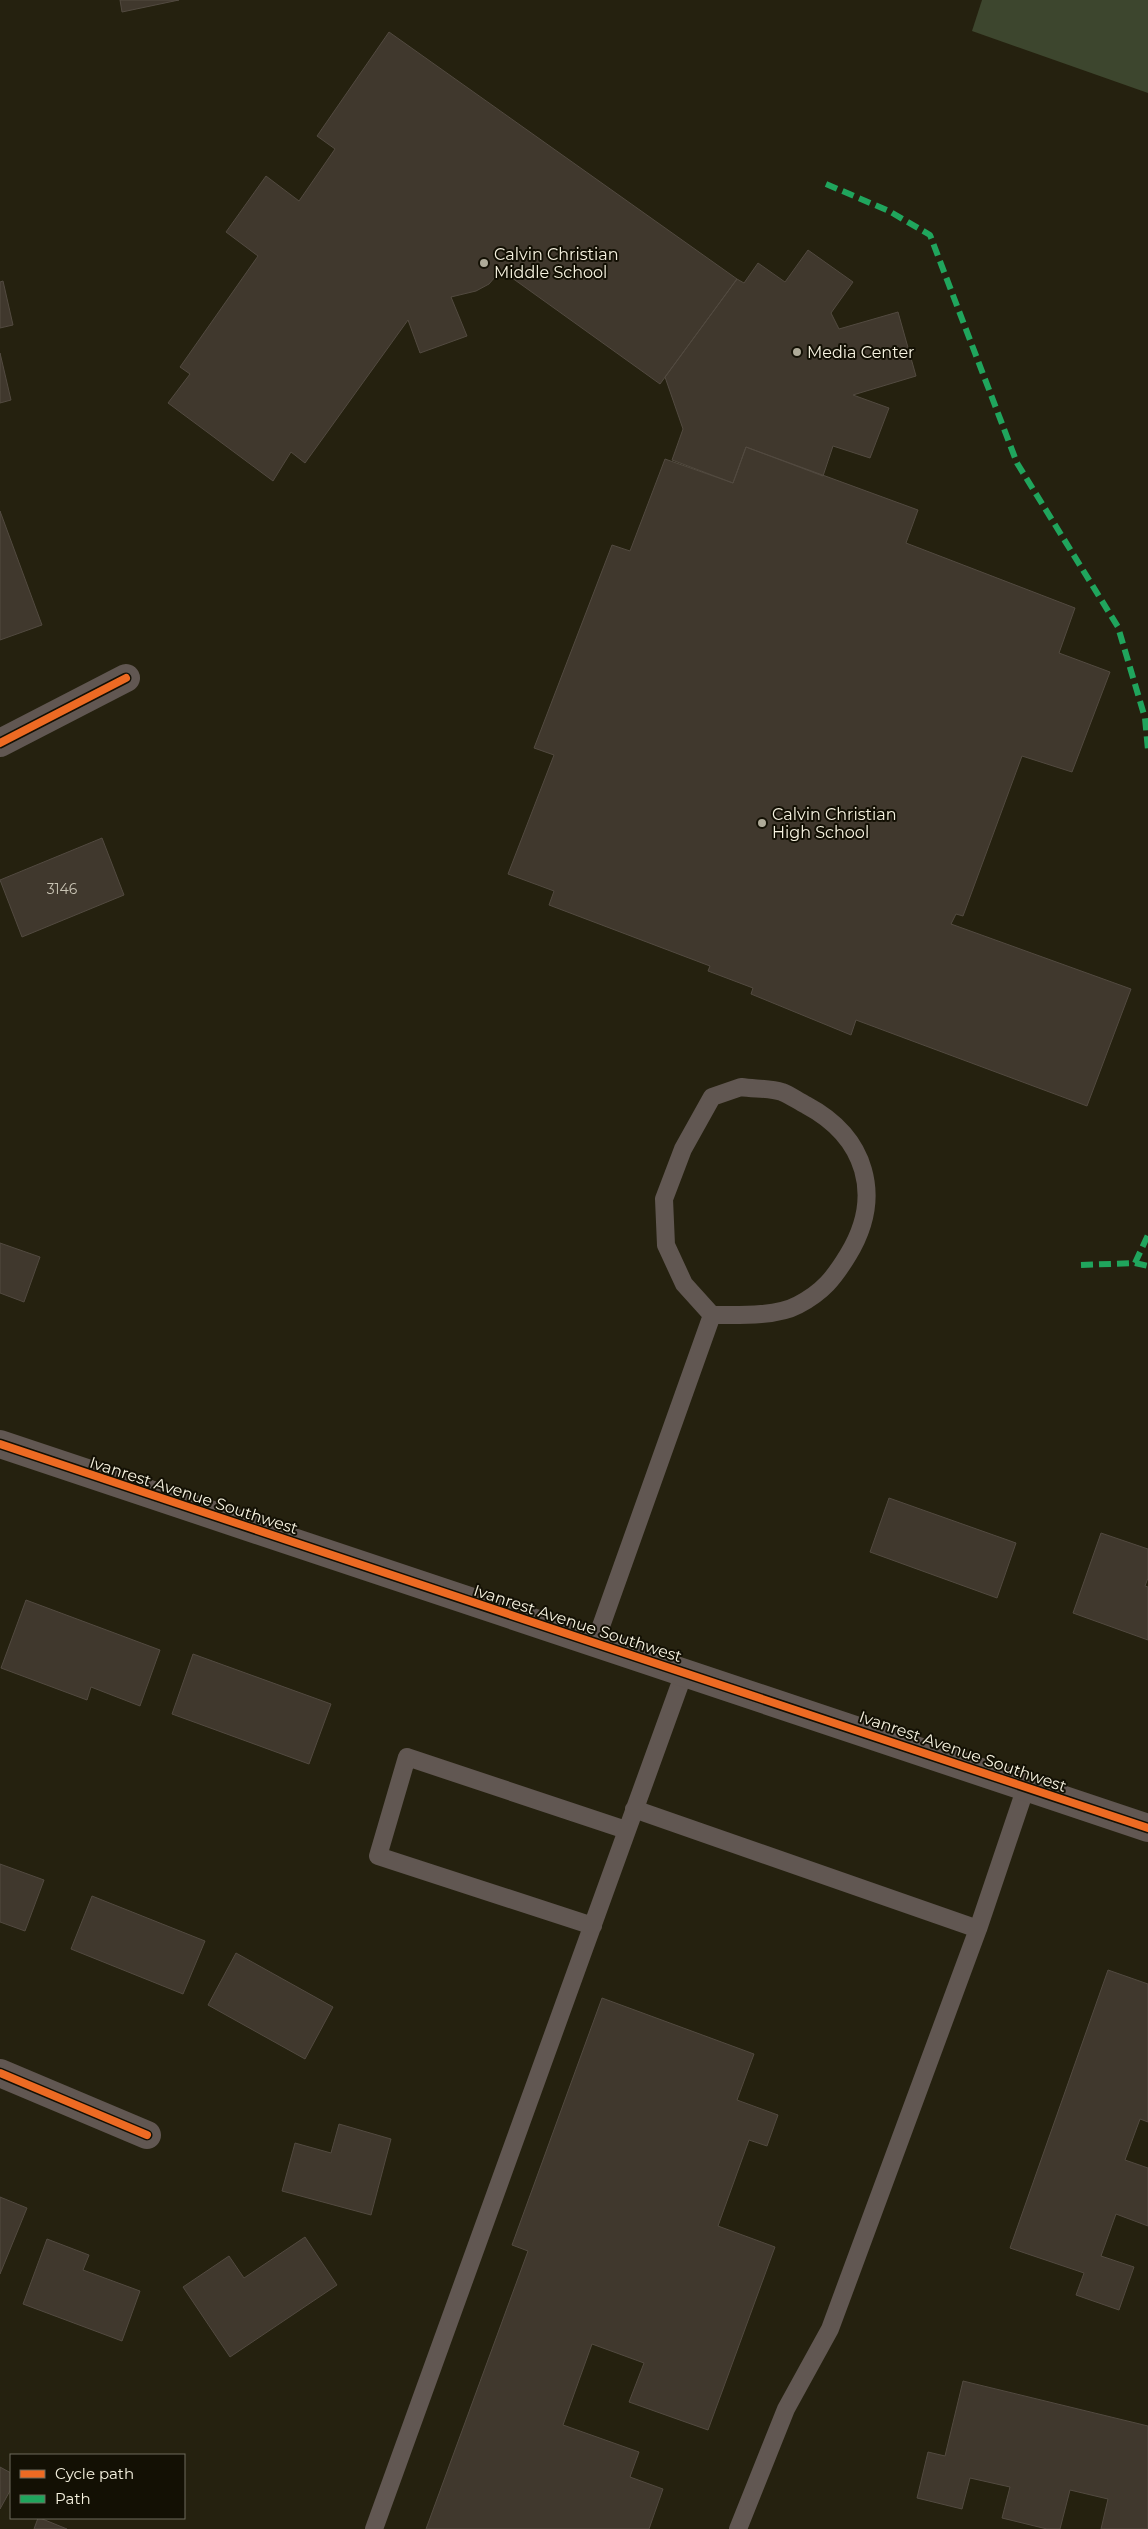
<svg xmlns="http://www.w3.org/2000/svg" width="1148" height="2529" font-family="Montserrat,sans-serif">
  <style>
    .green { fill: #3d462e }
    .building { fill: #40382d; stroke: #524a40 }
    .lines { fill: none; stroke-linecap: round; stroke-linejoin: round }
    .service { stroke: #615752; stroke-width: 18 }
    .minor { stroke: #615752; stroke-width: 28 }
    .tertiary { stroke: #615752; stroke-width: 28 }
    .quiet { stroke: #20a55d; stroke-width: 6; stroke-dasharray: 12 6; stroke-linecap: butt }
    .cycleway-casing { stroke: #131004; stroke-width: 11 }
    .cycleway { stroke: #ed6a23; stroke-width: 8 }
    .poi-dot { fill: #aeaa98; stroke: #131004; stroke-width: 2 }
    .labels { text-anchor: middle; stroke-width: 4; stroke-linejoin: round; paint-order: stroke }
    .number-label { font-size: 14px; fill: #c9c4b4 }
    .poi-label { font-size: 16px; fill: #f7f3e1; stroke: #131004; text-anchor: start }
    .street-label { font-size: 16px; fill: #f7f3e1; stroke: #131004 }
  </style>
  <rect width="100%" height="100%" fill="#25210f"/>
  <path class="green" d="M982,0H1148V93L972,31Z"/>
  <path class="building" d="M120,0H179L122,12Z
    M389,32L737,279L660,384L501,270L489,284L476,291L451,297L467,336L420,353L408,320L305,463L291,452L273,481L168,403L190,374L180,367L258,256L226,232L266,176L299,201L335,149L317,136Z
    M808,250L853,282L831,313L839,329L898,312L916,376L853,395L889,408L870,458L833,446L823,476L746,447L733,483L672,460L683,429L665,377L737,279L744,283L758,263L785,282Z
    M3,281L13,325L0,328V282Z
    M0,353L11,400L0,403Z
    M746,447L918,510L906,543L1075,608L1059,653L1110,672L1072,772L1022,756L963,916L956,914L951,924L1131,989L1087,1106L856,1020L851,1035L751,994L753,988L708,971L710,966L549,905L554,891L508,874L554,755L534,748L612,545L630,551L665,459L733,483Z
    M0,511L42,625L0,640Z
    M102,838L124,895L22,937L0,880Z
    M0,1243L40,1257L24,1302L0,1293Z
    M889,1498L1016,1543L997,1598L870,1552Z
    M1101,1533L1148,1549V1578L1145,1586L1148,1587V1640L1073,1613Z
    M26,1600L160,1650L140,1706L91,1687L87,1700L1,1668Z
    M193,1654L331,1704L309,1764L172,1714Z
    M0,1864L44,1880L25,1931L0,1922Z
    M92,1896L205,1941L183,1994L71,1949Z
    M236,1953L333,2007L305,2059L208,2005Z
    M1108,1970L1148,1984V2122L1140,2119L1125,2160L1148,2168V2226L1116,2214L1101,2256L1134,2267L1119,2310L1076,2295L1084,2273L1010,2248Z
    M602,1998L754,2054L737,2100L778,2115L767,2146L749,2140L718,2226L775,2247L708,2430L629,2402L644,2363L592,2344L563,2425L639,2452L630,2477L663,2489L649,2529H426L528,2251L512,2245Z
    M339,2124L391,2139L371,2215L282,2191L295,2143L331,2153Z
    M0,2197L27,2208L0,2274Z
    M305,2237L337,2285L230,2357L183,2287L229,2256L244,2278Z
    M47,2239L89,2255L83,2270L140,2291L122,2341L23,2304Z
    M963,2381L1148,2426V2529H1101L1108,2499L1070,2490L1060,2529H1047L1002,2518L1010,2487L970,2478L962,2509L917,2498L928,2452L945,2456Z
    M0,2467L11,2473V2489L0,2509Z
    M38,2518H40L67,2529H34Z"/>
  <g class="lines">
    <path class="service" d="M741,1087C754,1089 770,1088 782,1092C790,1095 798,1101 806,1105C866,1137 884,1196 848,1255C834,1278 823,1292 798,1305C776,1317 736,1315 712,1315L684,1284L666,1245L664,1199L683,1149L712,1097Z
      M595,1643L712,1315
      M634,1809L978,1929
      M593,1926L378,1856L407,1757L626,1830
      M374,2529L684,1673
      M738,2529L786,2409L830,2329L978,1929L1026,1787"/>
    <path class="minor" d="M0,743L126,678
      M0,2073L147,2135"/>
    <path class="tertiary" d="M0,1444L1148,1828"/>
    <path class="quiet" d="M826,184L889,211L930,235L1017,463L1118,627L1145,718L1148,750
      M1135,1263L1148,1235
      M1081,1265L1135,1263L1148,1266"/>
    <defs>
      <path id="cycleway" d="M0,743L126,678
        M0,1444L1148,1828
        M0,2073L147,2135"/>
    </defs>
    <use href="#cycleway" class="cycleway-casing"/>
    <use href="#cycleway" class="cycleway"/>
  </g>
  <g class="poi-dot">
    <circle cx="484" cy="263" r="5"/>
    <circle cx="797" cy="352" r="5"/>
    <circle cx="762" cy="823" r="5"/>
  </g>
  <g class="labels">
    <g class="number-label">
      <text x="62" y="894">3146</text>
    </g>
    <g class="poi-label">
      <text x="494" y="260">Calvin Christian<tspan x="494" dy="18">Middle School</tspan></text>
      <text x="807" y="358">Media Center</text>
      <text x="772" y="820">Calvin Christian<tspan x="772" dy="18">High School</tspan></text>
    </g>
    <g class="street-label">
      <text transform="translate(194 1495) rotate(18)" y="6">Ivanrest Avenue Southwest</text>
      <text transform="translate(578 1623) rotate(18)" y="6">Ivanrest Avenue Southwest</text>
      <text transform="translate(963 1751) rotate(19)" y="6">Ivanrest Avenue Southwest</text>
    </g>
  </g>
  <rect x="10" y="2454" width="175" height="65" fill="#131004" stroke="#6e6b5c"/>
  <rect x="20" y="2470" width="25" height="8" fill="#ed6a23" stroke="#6e6b5c"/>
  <text x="55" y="2479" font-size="15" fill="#f7f3e1">Cycle path</text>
  <rect x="20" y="2495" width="25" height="8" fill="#20a55d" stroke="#6e6b5c"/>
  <text x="55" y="2504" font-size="15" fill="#f7f3e1">Path</text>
</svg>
